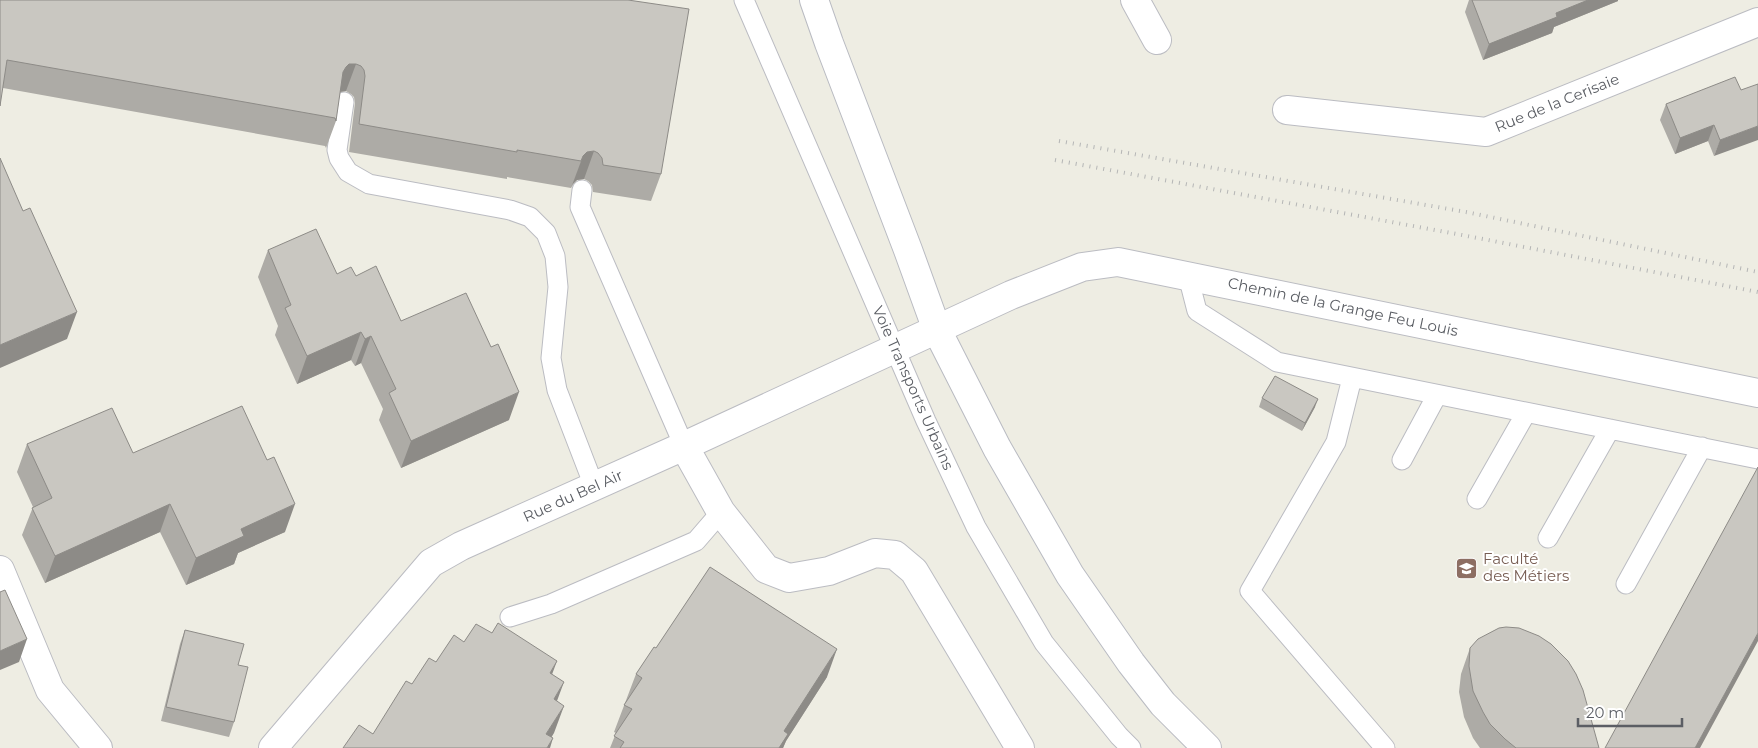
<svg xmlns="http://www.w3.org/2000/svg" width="1758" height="748" font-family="Montserrat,sans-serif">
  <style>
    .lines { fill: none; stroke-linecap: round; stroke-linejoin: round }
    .lane-casing { stroke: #bbbcc2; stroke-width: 21 }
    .street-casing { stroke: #bbbcc2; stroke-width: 30 }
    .secondary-casing { stroke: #b9bbc2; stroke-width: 30 }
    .lane { stroke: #fff; stroke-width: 19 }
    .street { stroke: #fff; stroke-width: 28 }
    .secondary { stroke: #fff; stroke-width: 28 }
    .rail { stroke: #b4b5b5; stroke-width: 4; stroke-dasharray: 1 6; stroke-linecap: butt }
    .wall { fill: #adaba6 }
    .shaded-wall { fill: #8d8b87 }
    .building { fill: #c9c7c1; stroke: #8d8b87 }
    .labels { text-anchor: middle; stroke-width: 4; stroke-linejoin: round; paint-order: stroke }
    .street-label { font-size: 15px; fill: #5b5e64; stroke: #fff }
    .education-label { font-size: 15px; fill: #785e54; stroke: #fff; text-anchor: start }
  </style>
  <rect width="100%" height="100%" fill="#eeede3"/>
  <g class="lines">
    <defs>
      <path id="lane" d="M744,0L926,421L976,527L1044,643L1119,736L1131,748
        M344,102L337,150L339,158L348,172L369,184L510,210L530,217L546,233L555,256L558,287L551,358L557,390L594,486
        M582,190L580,207L684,446
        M1188,276L1197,311L1277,362L1758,459
        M1352,378L1336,442L1250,591L1385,748
        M1402,460L1437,395
        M1477,499L1526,413
        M1548,538L1610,429
        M1626,584L1702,447
        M510,617L551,604L696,541L721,512"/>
      <path id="street" d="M1135,0L1157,40
        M1287,110L1486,132L1758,22
        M684,446L721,512L766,569L789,578L829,571L875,553L895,555L914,571L1020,748
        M0,570L50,690L98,748
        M273,748L431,563L461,546L684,446L1011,295L1082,267L1118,262L1758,393"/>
      <path id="secondary" d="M814,0L829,43L908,250L937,330L997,448L1070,575L1131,663L1163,704L1207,748"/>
    </defs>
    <use href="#lane" class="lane-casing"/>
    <use href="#street" class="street-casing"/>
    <use href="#secondary" class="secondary-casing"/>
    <use href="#lane" class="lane"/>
    <use href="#street" class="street"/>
    <use href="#secondary" class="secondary"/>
    <path class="rail" d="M1059,141L1466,212L1758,272
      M1055,160L1462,235L1758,292"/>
  </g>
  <path class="wall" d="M0,0H628L661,174L651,201L593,192L592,185L588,181L584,179L577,180L573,184L571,188L507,177V179L349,152L355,103L354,97L351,94L346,91L340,92L336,121L326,148L325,146L3,88Z
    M1469,0H1618V1L1554,27L1552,33L1483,60L1465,12Z
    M1741,90L1714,156L1708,141L1675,154L1660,120L1666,104Z
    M268,250L337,274L356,276L401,321L509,420L401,468L379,420L383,409L361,363L355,366L351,360L297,384L275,335L278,326L258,277Z
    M1262,398L1315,407L1302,431L1259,407Z
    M27,444L133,453L285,532L238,553L234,564L186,585L160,532L45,583L22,535L33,507L17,472Z
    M185,630L234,722L229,737L161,721L180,644Z
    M656,648L827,677L786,741L783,748H610L616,733L614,732L636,674Z
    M1470,648L1599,748H1480L1473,738L1464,717L1459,692L1461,674Z"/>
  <path class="shaded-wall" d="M1588,0H1618V1L1554,27L1552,33L1483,60L1489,44L1556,13Z
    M349,64H356L346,91L339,92L343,72L346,67Z
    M1714,125L1708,141L1675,154L1680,138Z
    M1758,126V140L1714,156L1720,140Z
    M594,151L584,179L577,180L573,184L571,188L583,156L587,152Z
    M77,312L67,339L0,368V345Z
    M361,332L351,360L297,384L307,356Z
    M371,336L361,363L355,366L365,339Z
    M519,392L509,420L401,468L411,441Z
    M1318,399L1315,407L1302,431L1305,423Z
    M170,504L160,532L45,583L55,556Z
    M295,504L285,532L238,553L234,564L186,585L196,558L241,529Z
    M1758,633V641L1700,748H1695Z
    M27,639L19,662L0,670V651Z
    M837,649L827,677L786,741L783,748H778L784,731Z
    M557,661L547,688L550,673Z
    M564,682L554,709V699Z
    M564,706L554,733L545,748L546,734Z
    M553,738L550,748H547Z"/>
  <path class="building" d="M0,0H628L689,9L661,174L603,165L602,158L598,153L594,151L587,152L583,156L581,161L517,150V152L359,124L365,76L364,70L361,66L356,64H349L346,67L343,72L336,121L335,118L7,60L0,106Z
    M1472,0H1588L1556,13L1557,17L1489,44Z
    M1735,77L1741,90L1758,84V126L1720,140L1714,125L1680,138L1666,104Z
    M0,158L23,211L30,208L77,312L0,345Z
    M316,229L337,274L351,267L356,276L376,266L401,321L466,293L491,347L498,344L519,392L411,441L389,393L396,389L371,336L365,339L361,332L307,356L285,308L291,305L268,250Z
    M1275,376L1318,399L1305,423L1262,398Z
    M242,406L267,460L274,457L295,504L241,529L244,536L196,558L170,504L55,556L32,508L52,498L27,444L112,408L133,453Z
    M1758,467V633L1695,748H1605Z
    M710,567L837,649L784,731L788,734L779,748H620L624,742L614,736L632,709L624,705L642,678L636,674L654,647L656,648Z
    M5,590L27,639L0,651V592Z
    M498,623L557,661L550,673L564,682L554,699L564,706L546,734L553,738L547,748H343L359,725L373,734L406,681L412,684L429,658L436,662L454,635L464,642L476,624L492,633Z
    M1506,627L1519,628L1539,636L1551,644L1568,661L1576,674L1583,690L1599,748H1516L1505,739L1490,724L1483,712L1473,691L1469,666L1470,648L1478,639L1499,628Z
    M185,630L244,644L238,665L248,667L234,722L166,707Z"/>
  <defs>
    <symbol id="school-square" viewBox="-11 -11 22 22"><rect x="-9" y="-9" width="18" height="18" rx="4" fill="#8d6e63" stroke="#fff"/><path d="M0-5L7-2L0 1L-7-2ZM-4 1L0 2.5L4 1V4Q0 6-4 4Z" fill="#fff"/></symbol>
  </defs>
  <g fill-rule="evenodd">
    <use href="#school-square" x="1454" y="556" width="25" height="25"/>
  </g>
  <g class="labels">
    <g class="street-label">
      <text transform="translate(1557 103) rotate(-22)" y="5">Rue de la Cerisaie</text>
      <text transform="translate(1343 307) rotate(12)" y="5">Chemin de la Grange Feu Louis</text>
      <text transform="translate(913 388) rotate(66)" y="5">Voie Transports Urbains</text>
      <text transform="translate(573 496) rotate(-24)" y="5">Rue du Bel Air</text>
    </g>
    <g class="education-label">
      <text x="1483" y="564">Faculté<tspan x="1483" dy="17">des Métiers</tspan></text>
    </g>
  </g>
  <path d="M1578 718v8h104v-8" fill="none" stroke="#5b5e64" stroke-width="2.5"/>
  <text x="1586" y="718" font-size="15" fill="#5b5e64" stroke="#ffffff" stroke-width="4" paint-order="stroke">20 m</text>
</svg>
